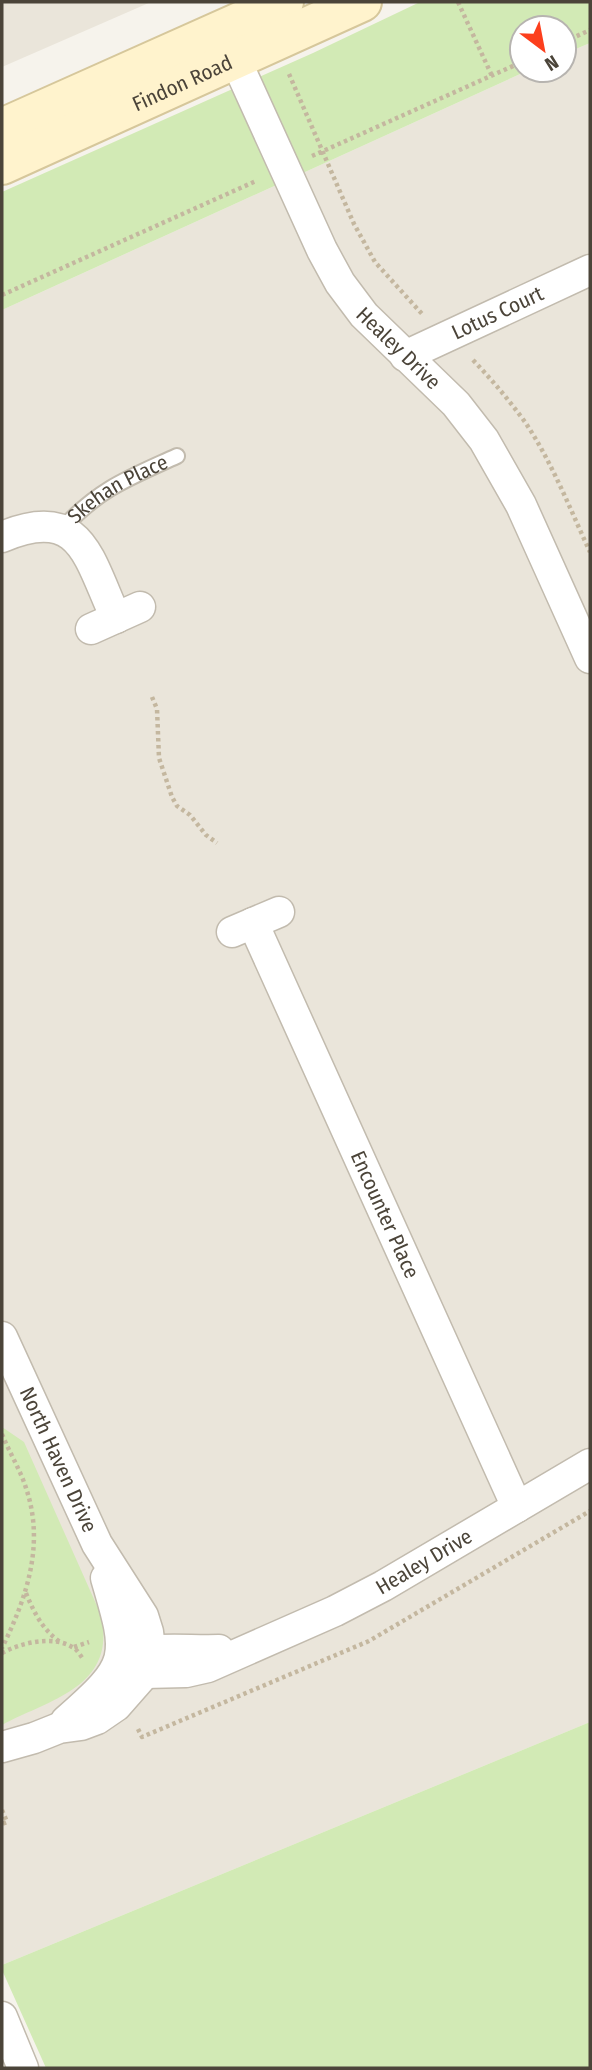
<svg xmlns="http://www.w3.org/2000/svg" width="592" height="2070" font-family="'Fira Sans Condensed',sans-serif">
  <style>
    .residential { fill: #eae5da }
    .green { fill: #d2eab5 }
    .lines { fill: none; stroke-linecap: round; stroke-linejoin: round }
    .service-casing { stroke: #c2bbae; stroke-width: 18 }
    .minor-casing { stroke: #c2bbae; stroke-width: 33 }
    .secondary-casing { stroke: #d6c79b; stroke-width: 42 }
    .path { stroke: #c4b79f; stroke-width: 4.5; stroke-dasharray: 3.5 3.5; stroke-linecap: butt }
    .service { stroke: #fff; stroke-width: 14 }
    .minor { stroke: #fff; stroke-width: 30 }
    .secondary { stroke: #fff3cd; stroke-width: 38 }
    .labels { text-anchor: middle; stroke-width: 6; stroke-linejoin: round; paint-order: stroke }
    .street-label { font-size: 21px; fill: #4b4439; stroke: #fff }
  </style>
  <rect width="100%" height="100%" fill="#f6f3ec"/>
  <path class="residential" d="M2,2H151L2,67Z
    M590,43V1722L2,1965V310L529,70H564V54Z"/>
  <path class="green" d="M420,2H590V43L564,54V28H522V70H529L2,310V192L313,53Z
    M2,1427L24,1442L101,1615C117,1687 51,1699 2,1725Z
    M590,1722V2068H46L2,1970V1965Z"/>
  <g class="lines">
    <defs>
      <g id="service">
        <path id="s1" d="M63,528C100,488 129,478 177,456"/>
      </g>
      <g id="minor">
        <path id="s2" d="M227,41L322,250L340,283L364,315L456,404L484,440L521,505L590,658"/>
        <path id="s3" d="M405,356L590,270"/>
        <path d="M2,537C82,503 88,558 116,618"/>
        <path d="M91,629L140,607"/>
        <path id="s4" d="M253,923L517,1507"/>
        <path d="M232,932L279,912"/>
        <path id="s5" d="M2,1337L97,1544L143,1616L148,1632L150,1649L145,1673L116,1706L97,1719L81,1725L59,1728L34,1738L2,1747"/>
        <path d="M130,1654C159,1647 189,1651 219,1650"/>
        <path id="s6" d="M121,1655L145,1673L186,1672L208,1667L335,1611L383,1586L590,1464"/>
        <path d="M66,1721C131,1664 130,1659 106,1578"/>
        <path d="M2,2017L23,2068"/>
      </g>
      <g id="secondary">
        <path d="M2,128L284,2"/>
        <path id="s7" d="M2,165L362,2"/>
      </g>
    </defs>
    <use href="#service" class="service-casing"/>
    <use href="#minor" class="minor-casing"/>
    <use href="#secondary" class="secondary-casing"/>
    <path class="path" d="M458,2L492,76
      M564,42L590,30
      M289,74L354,224L375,262L423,315
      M312,156L522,62
      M2,295L256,181
      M473,360C492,380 509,400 525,422C552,462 570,509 590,552
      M152,697L157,709L159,758L172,797L177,806L190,815L206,835L217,843
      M2,1434C9,1452 20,1469 26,1488C45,1544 27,1597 2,1648
      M26,1593C34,1613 43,1630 60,1642
      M74,1647L89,1642
      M2,1653C20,1643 53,1635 72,1647C77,1649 80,1655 83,1659
      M138,1729L142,1737L369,1641L590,1511
      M2,1810L7,1822L2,1824"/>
    <use href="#service" class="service"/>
    <use href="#minor" class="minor"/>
    <use href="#secondary" class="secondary"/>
  </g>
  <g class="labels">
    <g class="street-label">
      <text dy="7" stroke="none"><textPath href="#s7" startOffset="198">Findon Road</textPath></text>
      <text dy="7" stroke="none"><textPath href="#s3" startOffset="102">Lotus Court</textPath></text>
      <text dy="7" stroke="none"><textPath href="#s2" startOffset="355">Healey Drive</textPath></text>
      <text dy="7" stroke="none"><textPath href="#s1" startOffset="68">Skehan Place</textPath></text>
      <text dy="7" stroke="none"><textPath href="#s4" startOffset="320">Encounter Place</textPath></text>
      <text dy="7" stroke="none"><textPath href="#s5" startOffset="135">North Haven Drive</textPath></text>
      <text dy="7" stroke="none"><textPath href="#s6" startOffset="334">Healey Drive</textPath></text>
    </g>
  </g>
  <rect width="592" height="2070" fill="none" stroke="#4b4439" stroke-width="7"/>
  <g transform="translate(543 49) rotate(148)"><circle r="33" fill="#ffffff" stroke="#b7b4b0" stroke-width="2"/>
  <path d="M0-5L12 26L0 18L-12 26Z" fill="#fc3f1d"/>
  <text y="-10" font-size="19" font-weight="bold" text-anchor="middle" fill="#4b4439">N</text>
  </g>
</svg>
